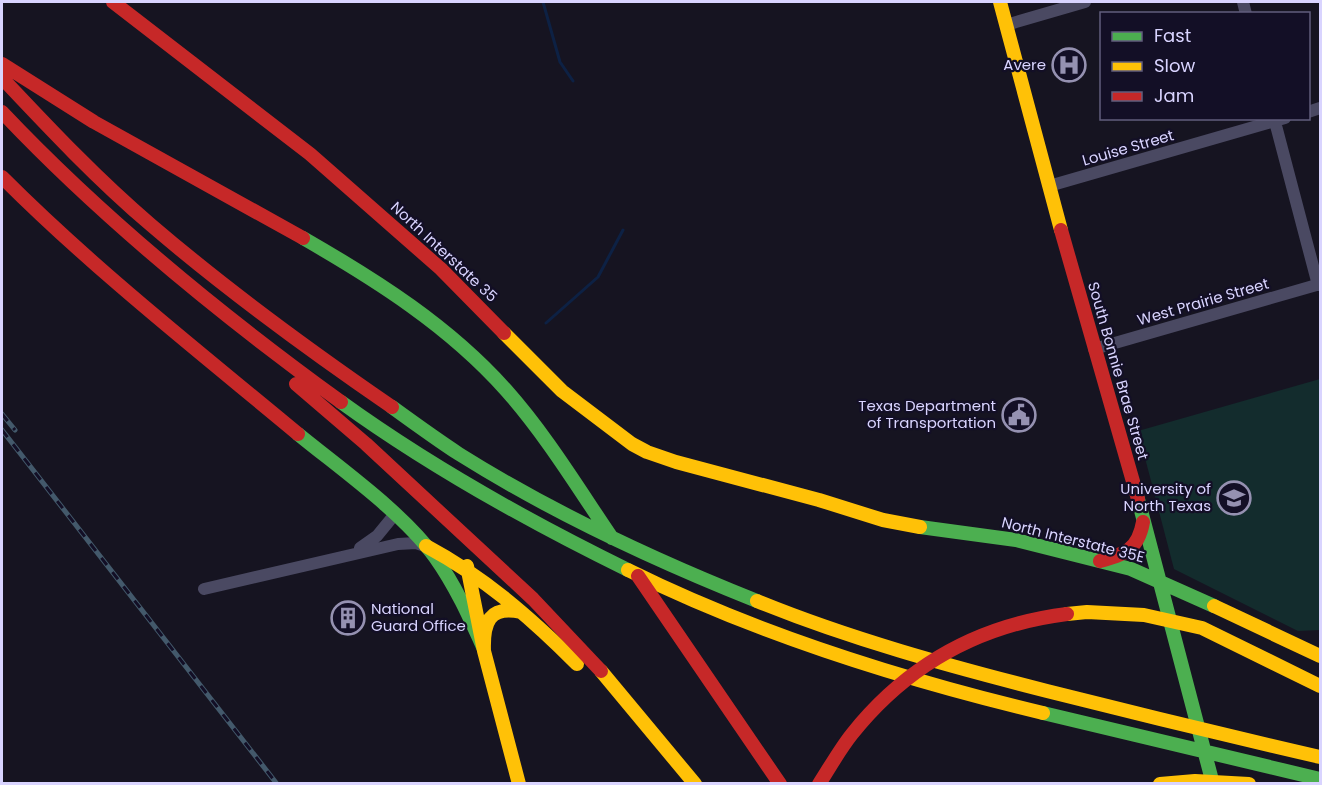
<svg xmlns="http://www.w3.org/2000/svg" width="1322" height="785" font-family="Poppins,sans-serif">
  <style>
    .pitch { fill: #132c2d }
    .lines { fill: none; stroke-linecap: round; stroke-linejoin: round }
    .stream { stroke: #0d2144; stroke-width: 3 }
    .street { stroke: #4a4962; stroke-width: 12 }
    .fast { stroke: #4caf50; stroke-width: 14 }
    .slow { stroke: #ffc107; stroke-width: 14 }
    .jam { stroke: #c62828; stroke-width: 14 }
    .rail-casing { stroke: #43596b; stroke-width: 5 }
    .rail { stroke: #130f26; stroke-width: 3; stroke-dasharray: 9; stroke-linecap: butt }
    .labels { text-anchor: middle; stroke-width: 4.5; stroke-linejoin: round; paint-order: stroke }
    .poi-label { font-size: 15px; fill: #d9d4ff; stroke: #130f26; text-anchor: end }
    .street-label { font-size: 15px; fill: #d9d4ff; stroke: #130f26 }
  </style>
  <rect width="100%" height="100%" fill="#161421"/>
  <path class="pitch" d="M1320,379V630L1298,631L1174,569L1138,431Z"/>
  <g class="lines">
    <path class="stream" d="M543,2L560,62L573,81
      M546,323L598,277L623,230"/>
    <path class="street" d="M1243,2L1246,14
      M1006,25L1085,2
      M1308,112L1320,108
      M1274,118L1318,285
      M1049,186L1285,118
      M1094,349L1320,284
      M360,548L377,536L395,514
      M204,589L398,544L416,543L425,546"/>
    <path class="fast" d="M303,238C376,280 449,326 506,390C546,435 578,488 612,538
      M341,402C431,467 528,521 628,570
      M392,407C414,423 436,439 459,454C553,513 654,560 757,601
      M298,434C342,470 402,512 435,557C455,585 469,616 483,647
      M1138,499L1213,784
      M920,527L1016,540L1131,569L1214,606
      M1043,713L1320,779"/>
    <path class="slow" d="M1000,2L1061,230
      M504,333L562,391L632,444L647,452L676,462L819,500L883,520L920,527
      M426,546C484,577 531,618 577,664
      M467,566L484,651L519,784
      M628,570C755,633 905,680 1043,713
      M757,601C850,639 949,666 1047,691C1138,714 1229,736 1320,757
      M1214,606L1320,656
      M1067,614L1087,612L1144,615L1202,628L1320,686
      M484,651C483,623 489,605 521,612
      M601,671L695,784
      M1160,784L1195,781L1249,784"/>
    <path class="jam" d="M113,2L310,154L441,269L504,333
      M2,64L94,122L303,238
      M2,78C50,129 98,180 151,225C228,291 309,350 392,407
      M2,112C104,220 221,315 341,402
      M2,177C95,270 197,350 298,434
      M1061,230L1138,499
      M296,384L366,444L533,599L601,671
      M1100,561C1125,554 1138,550 1143,522
      M638,576L780,784
      M819,784C830,767 840,749 852,734C908,664 979,625 1067,614"/>
    <defs>
      <path id="rail" d="M2,414L15,430
        M2,430L277,784"/>
    </defs>
    <use href="#rail" class="rail-casing"/>
    <use href="#rail" class="rail"/>
  </g>
  <defs>
    <symbol id="hospital-ring" viewBox="-11 -11 22 22"><circle r="9.5" fill="#130f26" stroke="#9591b1" stroke-width="1.5"/><path d="M-5-5h3v3.5h4V-5h3V5h-3V1.5h-4V5h-3Z" fill="#9591b1"/></symbol>
    <symbol id="civic-ring" viewBox="-11 -11 22 22"><circle r="9.5" fill="#130f26" stroke="#9591b1" stroke-width="1.5"/><path d="M-.6-6.5H3V-4.5H.6V-3L4-1V1h2V6H-6V1h2V-1L-.6-3ZM-1.2 2.5V6h2.4V2.5Z" fill="#9591b1"/></symbol>
    <symbol id="university-ring" viewBox="-11 -11 22 22"><circle r="9.5" fill="#130f26" stroke="#9591b1" stroke-width="1.5"/><path d="M0-5L7-2L0 1L-7-2ZM-4 1L0 2.5L4 1V4Q0 6-4 4Z" fill="#9591b1"/></symbol>
    <symbol id="building-ring" viewBox="-11 -11 22 22"><circle r="9.5" fill="#130f26" stroke="#9591b1" stroke-width="1.5"/><path d="M-4-6H4V6H1V3H-1V6H-4ZM-2.5-4.3h1.7v1.8h-1.7ZM.8-4.3h1.7v1.8H.8ZM-2.5-1h1.7V.8h-1.7ZM.8-1h1.7V.8H.8Z" fill="#9591b1"/></symbol>
  </defs>
  <g fill-rule="evenodd">
    <use href="#hospital-ring" x="1050" y="46" width="38" height="38"/>
    <use href="#civic-ring" x="1000" y="396" width="38" height="38"/>
    <use href="#university-ring" x="1215" y="479" width="38" height="38"/>
    <use href="#building-ring" x="329" y="599" width="38" height="38"/>
  </g>
  <g class="labels">
    <g class="poi-label">
      <text x="1046" y="70">Avere</text>
      <text x="996" y="411">Texas Department<tspan x="996" dy="17">of Transportation</tspan></text>
      <text x="1211" y="494">University of<tspan x="1211" dy="17">North Texas</tspan></text>
      <text x="371" y="614" text-anchor="start">National<tspan x="371" dy="17">Guard Office</tspan></text>
    </g>
    <g class="street-label">
      <text transform="translate(1128 148) rotate(-16)" y="5">Louise Street</text>
      <text transform="translate(444 252) rotate(43)" y="5">North Interstate 35</text>
      <text transform="translate(1203 302) rotate(-16)" y="5">West Prairie Street</text>
      <text transform="translate(1118 371) rotate(74)" y="5">South Bonnie Brae Street</text>
      <text transform="translate(1073 540) rotate(14)" y="5">North Interstate 35E</text>
    </g>
  </g>
  <rect width="1322" height="785" fill="none" stroke="#d9d4ff" stroke-width="6"/>
  <rect x="1100" y="12" width="210" height="108" fill="#130f26" stroke="#625e7d" stroke-width="1.5"/>
  <rect x="1112" y="32" width="30" height="9" fill="#4caf50" stroke="#625e7d" stroke-width="1.5"/>
  <text x="1154" y="42" font-size="18" fill="#d9d4ff">Fast</text>
  <rect x="1112" y="62" width="30" height="9" fill="#ffc107" stroke="#625e7d" stroke-width="1.5"/>
  <text x="1154" y="72" font-size="18" fill="#d9d4ff">Slow</text>
  <rect x="1112" y="92" width="30" height="9" fill="#c62828" stroke="#625e7d" stroke-width="1.5"/>
  <text x="1154" y="102" font-size="18" fill="#d9d4ff">Jam</text>
</svg>
